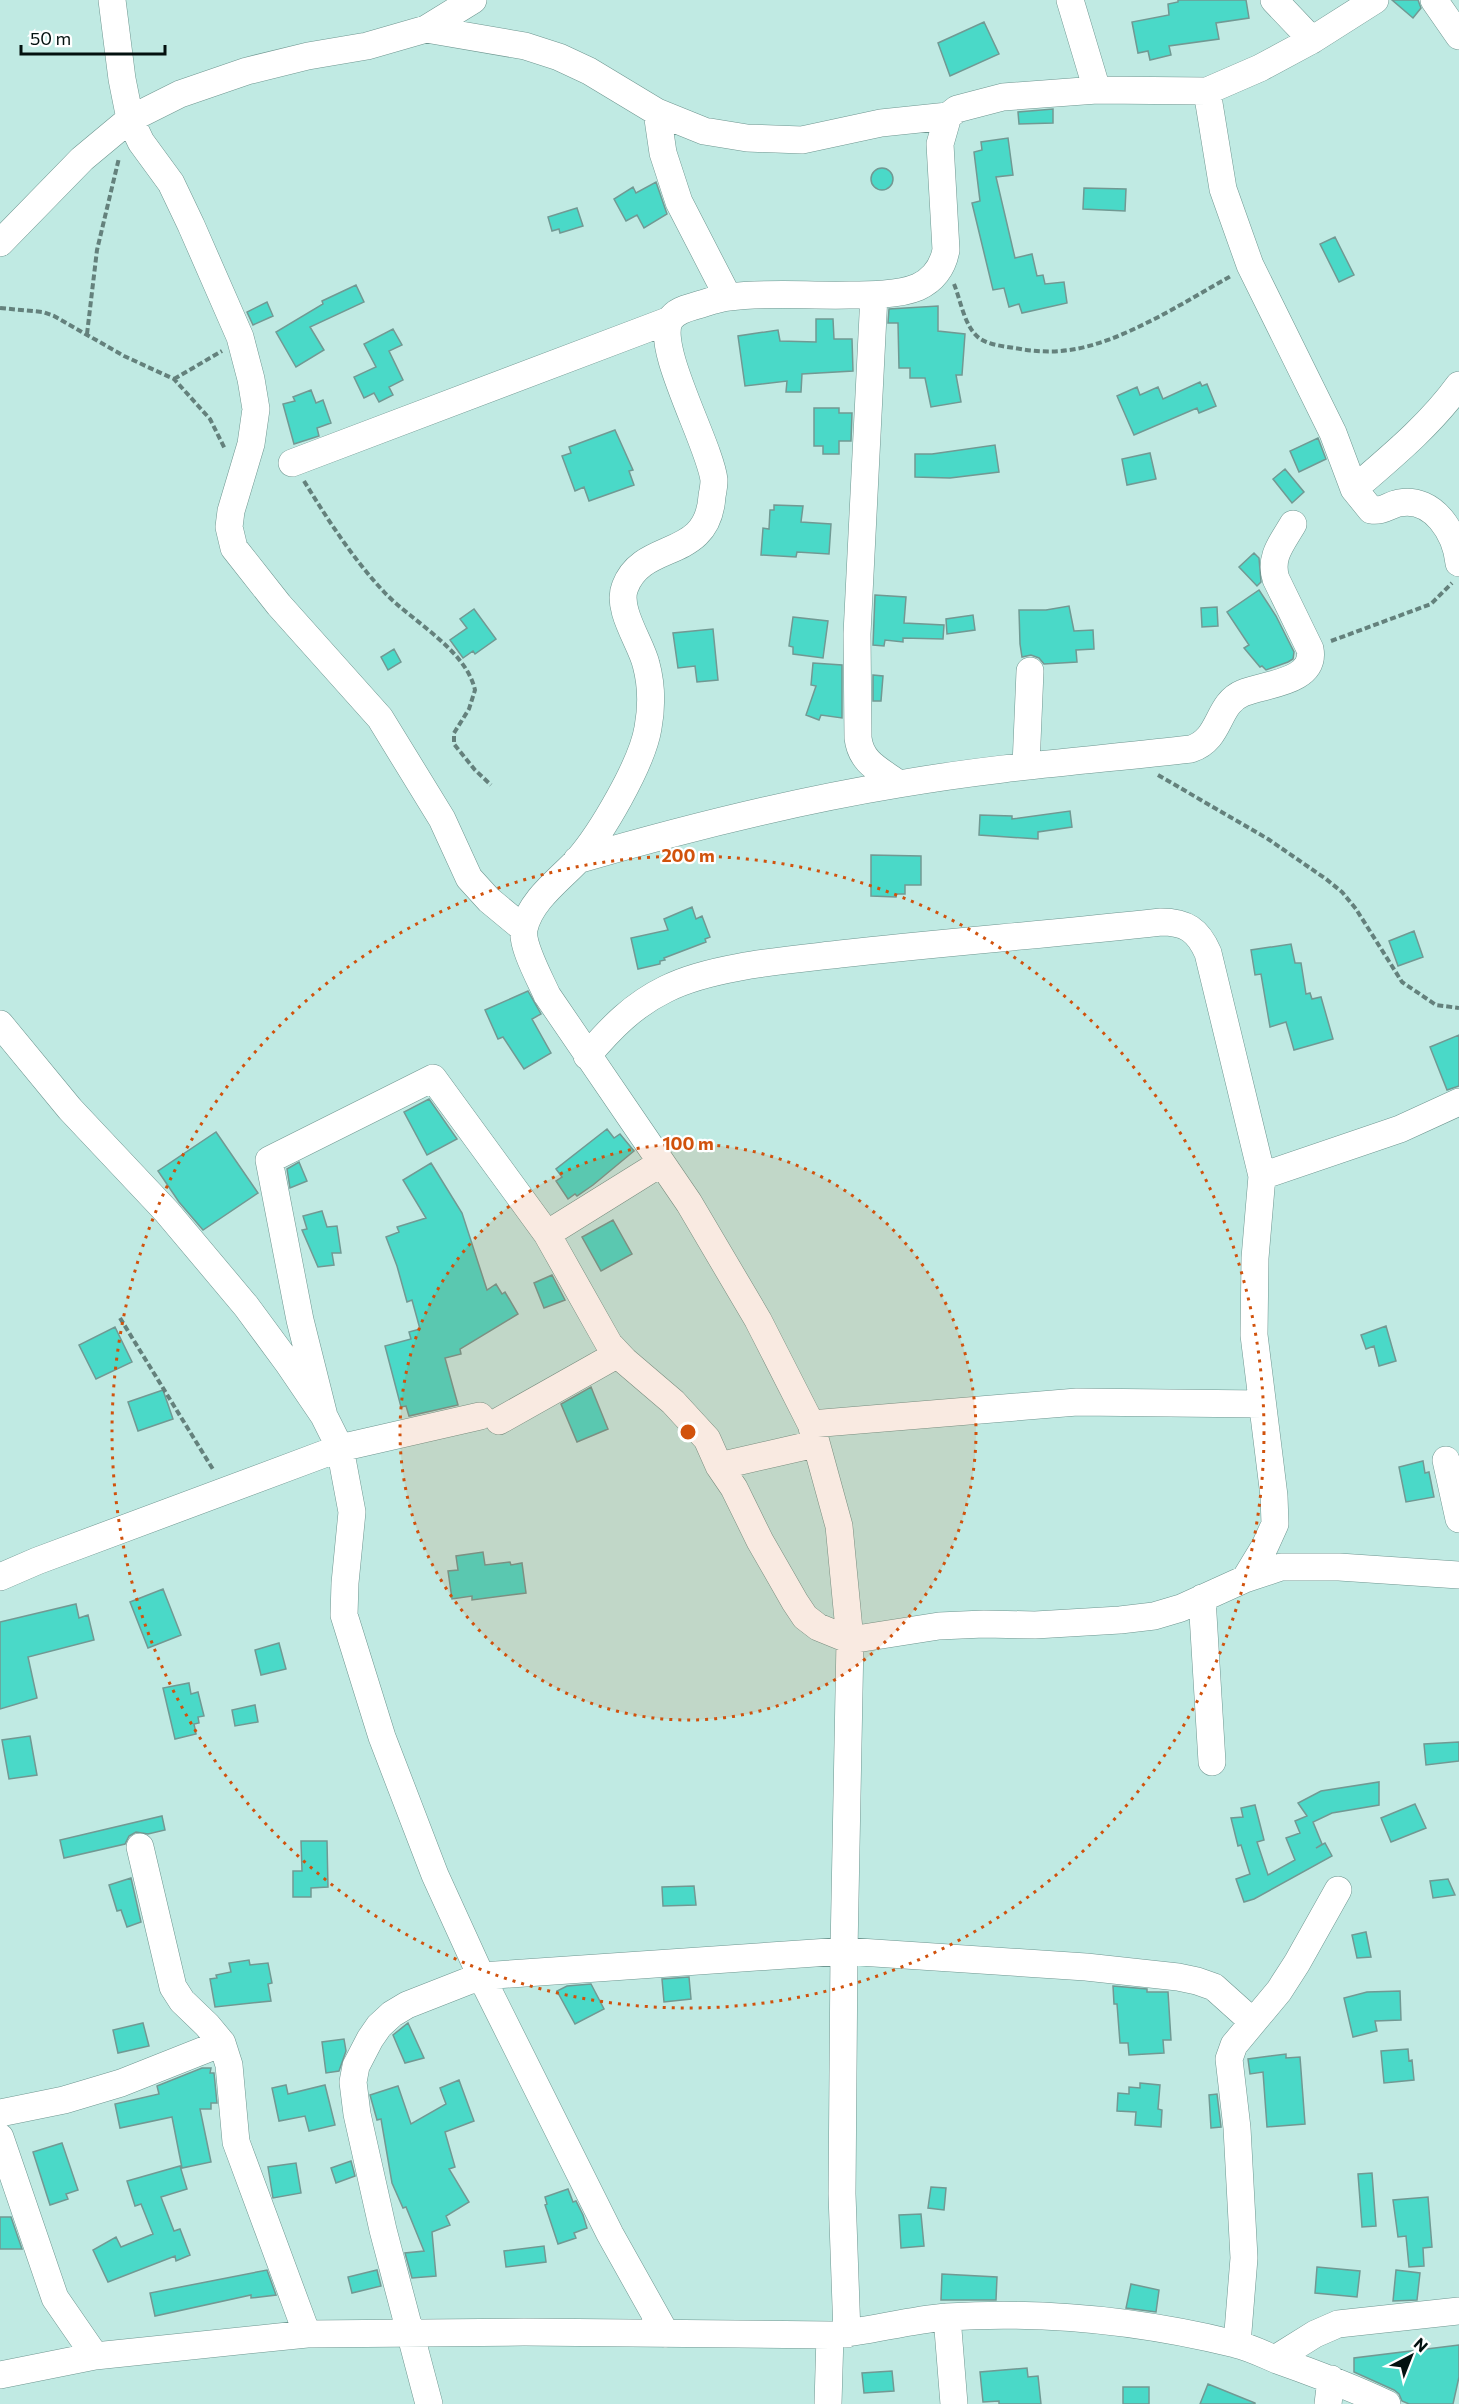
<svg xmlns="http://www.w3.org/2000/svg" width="1459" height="2404" font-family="Commissioner,sans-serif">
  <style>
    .building { fill: #4ad9c8; stroke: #719993; stroke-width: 1.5 }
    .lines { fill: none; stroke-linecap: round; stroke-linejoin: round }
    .minor-casing { stroke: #6e9690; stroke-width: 28 }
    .path { stroke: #64817c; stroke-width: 4; stroke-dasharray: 6 3; stroke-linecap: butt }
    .minor { stroke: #fff; stroke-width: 27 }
    .ring { fill: none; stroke: #d1520c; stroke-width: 3; stroke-dasharray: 3 6 }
    .centre { fill: #d1520c; stroke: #fff; stroke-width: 3 }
    .ring-label { font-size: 18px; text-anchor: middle; font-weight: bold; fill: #d1520c; stroke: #fff; stroke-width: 4.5; stroke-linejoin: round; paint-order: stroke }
  </style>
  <rect width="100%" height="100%" fill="#c0eae3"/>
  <path class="building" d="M1178,0H1246L1249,18L1216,23L1219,39L1169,46L1171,55L1150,60L1148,51L1138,53L1132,22L1169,15L1168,4L1178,2Z
    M1392,0H1418L1421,8L1413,18Z
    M984,22L999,54L950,76L938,43Z
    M1053,109V123L1019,124L1018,112Z
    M1008,138L1013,175L996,177L1015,258L1032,254L1037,276L1043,275L1045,284L1064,282L1067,303L1022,313L1019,304L1009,307L1004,288L993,290L972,203L980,201L974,152L982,150L981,142Z
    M871 179a11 11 0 1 1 22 0a11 11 0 1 1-22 0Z
    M656,182L667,214L644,228L637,215L626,221L614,199L633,187L636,193Z
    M1084,188L1126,189L1125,211L1083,209Z
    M577,208L583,226L560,233L559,229L552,231L548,217Z
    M1335,237L1354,275L1339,282L1320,244Z
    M356,285L364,302L310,327L324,350L296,367L276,332L323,304L322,301Z
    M267,302L273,316L253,325L247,312Z
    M938,306V331L965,334L962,375H956L961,402L931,407L925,378H910V368H899L898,323H888L889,309Z
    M816,319H833L834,339H852L853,371L802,374L801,392H786L787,381L745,386L738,336L778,330L780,341L816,342Z
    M393,329L402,345L389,351L403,380L389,387L393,395L379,402L374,393L364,398L354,377L376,367L364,344Z
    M1200,382L1202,386L1207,384L1216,406L1199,413L1197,408L1134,435L1117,396L1137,387L1140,395L1158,387L1163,399Z
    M311,390L316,403L323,400L331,423L317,428L319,436L294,444L283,404L295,401L293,397Z
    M814,408H839V413H852L851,441H839V454H823V446H814Z
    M615,430L633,470L629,471L634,485L589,501L584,487L575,491L562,456L571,453L569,447Z
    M1318,438L1326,459L1299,472L1290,451Z
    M995,445L999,472L950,478L915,477V454H932Z
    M1150,453L1156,479L1127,485L1122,459Z
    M1285,469L1304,492L1292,503L1273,479Z
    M774,505L803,506L801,522L831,524L829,554L797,552L796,557L761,555L763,528L769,529L770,510H774Z
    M1254,553L1259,558L1261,582L1257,586L1239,567Z
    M1259,590L1276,616L1294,652L1293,659L1288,662L1266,670L1262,666L1260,667L1244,648L1249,645L1227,612Z
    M875,595L906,597L904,623L944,625L943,639L903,638V642L885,640L884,646L873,645Z
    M1069,606L1074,631L1093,630L1094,649L1076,650L1077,662L1044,664L1039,658L1031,655L1022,657L1020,644L1019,610H1046Z
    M1217,607L1218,626L1202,627L1201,608Z
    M474,609L496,639L475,654L473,651L463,658L450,640L467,628L460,619Z
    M973,615L975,630L947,634L946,619Z
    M793,617L828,621L823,658L793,654V647L789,646Z
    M713,629L718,680L697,682L695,666L678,668L673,633Z
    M394,649L401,662L388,670L381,657Z
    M813,663L842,665V718L821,715L819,720L806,715L816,686L811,685Z
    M873,675L883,676L881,701H873Z
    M1070,811L1072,827L1038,832V839L979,835L980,815L1012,816V819Z
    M871,855L921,856V885H905V894H896V897L871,896Z
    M692,907L696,919L702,916L710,937L705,939L706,942L664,958L665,960L660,961V964L638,969L631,938L668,930L664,919Z
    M1414,931L1423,957L1398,966L1389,941Z
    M1291,944L1295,963H1301L1306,994L1310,993L1312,999L1321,997L1333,1039L1294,1050L1286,1022L1270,1027L1261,974L1255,975L1251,950Z
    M528,991L541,1014L532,1019L551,1053L524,1069L503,1037L498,1039L485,1010Z
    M1459,1035V1086L1447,1090L1430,1047Z
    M429,1099L457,1139L427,1155L404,1112Z
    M607,1129L614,1138L620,1134L634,1151L593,1185L577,1196L575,1194L568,1199L556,1181L562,1177L556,1169Z
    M216,1132L258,1193L203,1230L179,1202L158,1171Z
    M299,1162L307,1181L290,1188L287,1169Z
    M431,1163L462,1213L487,1290L496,1284L502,1294L505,1292L518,1314L460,1349L461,1354L445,1358L458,1405L409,1416L406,1406L401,1407L385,1346L411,1339L409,1332L420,1329L412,1300L407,1302L397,1266L386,1237L399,1232L397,1227L426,1218L403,1180Z
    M322,1211L327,1227L337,1226L341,1253H332L334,1265L318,1267L302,1230L307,1229L303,1216Z
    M613,1220L632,1254L601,1271L582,1237Z
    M552,1275L565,1300L544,1308L534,1283Z
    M1386,1326L1396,1361L1379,1366L1374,1346L1366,1349L1361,1335Z
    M115,1327L132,1362L96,1379L79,1345Z
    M591,1387L608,1429L577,1442L561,1404Z
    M163,1390L173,1419L138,1431L128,1402Z
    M1423,1461L1425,1473L1429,1472L1434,1497L1406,1502L1399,1467Z
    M483,1552L485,1565L510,1562L511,1565L522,1563L526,1593L472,1600V1596L452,1599L448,1571L458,1570L456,1556Z
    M163,1589L181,1635L148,1648L130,1602Z
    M76,1604L79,1618L88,1615L94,1640L28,1657L37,1698L0,1709V1622Z
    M279,1643L286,1669L261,1675L255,1650Z
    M189,1683L191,1694L198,1692L204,1716L198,1717L199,1723L194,1724L196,1734L175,1739L163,1688Z
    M255,1705L258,1722L235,1726L232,1710Z
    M30,1736L37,1775L9,1779L2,1740Z
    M1459,1742V1761L1426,1765L1424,1744Z
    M1379,1782V1805L1332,1813L1313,1822L1322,1844L1316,1848L1325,1843L1332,1856L1254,1899L1244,1902L1236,1879L1250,1874L1241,1845L1238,1846L1231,1818L1243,1817L1241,1808L1255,1805L1264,1840L1257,1842L1268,1875L1295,1860L1286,1838L1300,1833L1295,1821L1307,1816L1298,1803L1321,1791Z
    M1415,1804L1426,1828L1391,1842L1381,1818Z
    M162,1816L165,1830L148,1834L136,1832L129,1836L125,1844L64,1858L60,1840Z
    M301,1841H327L328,1887L311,1888V1897H293V1871H302Z
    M131,1878L141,1922L127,1927L121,1910L117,1911L109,1885Z
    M1448,1879L1455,1895L1433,1898L1430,1881Z
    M694,1886L696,1905L663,1906L662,1887Z
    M1366,1932L1371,1957L1357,1958L1352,1935Z
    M249,1960L250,1965L268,1963L272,1983L268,1984L271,2001L215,2007L210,1979L217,1978L216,1975L231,1972L229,1963Z
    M689,1977L691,1999L664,2002L662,1979Z
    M591,1984L604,2009L575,2024L557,1991L567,1986Z
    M1113,1986L1147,1989V1992H1168L1171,2040H1163L1164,2053L1129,2055L1128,2043H1120L1117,2004H1114Z
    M1400,1991L1401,2020L1375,2021L1377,2031L1353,2037L1344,1998L1367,1992Z
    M143,2023L149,2046L118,2053L113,2030Z
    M408,2023L424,2058L405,2063L393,2035Z
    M344,2039L346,2051L339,2071L326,2073L322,2042Z
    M1408,2049L1409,2061L1412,2060L1414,2080L1384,2083L1381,2051Z
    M1286,2054V2058L1300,2057L1305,2124L1267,2127L1263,2072L1250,2074L1248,2059Z
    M202,2068H211L210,2073H214L217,2103H211V2109H200L211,2162L182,2168L172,2117L120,2128L115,2104L159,2094L157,2086Z
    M459,2080L474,2121L445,2132L455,2167L449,2169L469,2202L446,2216L450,2225L432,2232L436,2276L412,2278L405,2253L424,2251L406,2207L403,2208L392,2183L381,2119L377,2120L370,2095L398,2086L411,2124L446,2104L440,2088Z
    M1140,2083L1160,2085L1158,2109L1162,2110L1161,2127L1135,2125L1136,2112L1117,2111L1118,2093L1129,2094V2087L1140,2088Z
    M286,2085L288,2094L325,2085L335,2125L309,2131L305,2116L279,2121L272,2088Z
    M1217,2094L1221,2127L1211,2128L1209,2095Z
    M62,2143L78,2190L66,2194L68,2199L50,2205L33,2152Z
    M351,2161L355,2176L336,2183L331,2168Z
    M296,2163L301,2193L273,2198L268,2167Z
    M180,2166L187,2189L161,2197L174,2231L180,2229L190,2255L176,2261L175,2256L108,2282L93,2250L116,2237L121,2247L153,2234L141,2204L135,2206L127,2181Z
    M1372,2173L1376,2226L1362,2227L1358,2174Z
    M931,2187L946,2188L944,2210L928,2208Z
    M568,2189L573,2202L576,2201L583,2215L587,2228L574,2233L576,2238L558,2244L545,2205L547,2204L545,2197Z
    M1428,2197L1432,2247L1423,2248L1424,2266L1409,2267L1406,2236L1398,2237L1393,2200Z
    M921,2214L924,2246L901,2248L899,2215Z
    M0,2217H11L22,2249H0Z
    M544,2246L546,2262L506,2267L504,2251Z
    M1317,2267L1360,2271L1357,2297L1315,2293Z
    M267,2270L276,2295L251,2298V2295L155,2316L150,2293Z
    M377,2270L381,2286L352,2293L348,2277Z
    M1396,2270L1420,2273L1417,2300L1393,2301Z
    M942,2274L997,2277L996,2300H941Z
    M1131,2284L1159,2290L1156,2312L1126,2308Z
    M1459,2345V2377L1453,2404H1409L1402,2401L1399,2394L1394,2390L1354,2372V2358Z
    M1027,2368L1028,2377L1038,2376L1041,2404H999V2401L983,2402L980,2372Z
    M892,2371L894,2391L864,2393L862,2373Z
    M1208,2384L1255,2403V2404H1200Z
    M1123,2387H1149V2404H1123Z"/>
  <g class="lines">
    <defs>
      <path id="minor" d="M112,0L122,79L130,119L141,142L171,183L191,225L240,337L251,379L256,409L251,444L231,511L229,527L234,548L279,605L380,718L442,819L469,878L489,900L524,929
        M1070,0L1097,90
        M1274,0L1312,40
        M1434,0L1459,36
        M426,29L525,46L559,57L589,71L657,112L704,131L747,138L802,140L881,123L948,116
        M1207,91L1223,189L1250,265L1333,433L1354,489L1371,510C1382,512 1389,505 1399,503C1434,496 1456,534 1459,563
        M657,112L663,153L679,202L728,297
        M0,243L82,159L130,119L180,94L247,71L308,56L367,46L426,29L473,0
        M874,295L857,634L858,738C861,763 880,770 899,784
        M292,463L670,320
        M1354,489C1391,457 1430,425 1459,385
        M1026,766L1030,671
        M577,860C683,829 790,802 899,784C996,767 1094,760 1191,749C1222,739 1216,704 1243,693C1263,684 1316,683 1310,649L1276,579C1269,557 1282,543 1293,524
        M0,1024L70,1109L167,1212L246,1306L288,1363L324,1416L340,1448L352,1512L345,1583L344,1615L382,1737L435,1875L481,1976L610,2234L666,2334
        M587,1056C611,1028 633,1005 666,989C711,966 789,960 840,954C947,942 1054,934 1161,922C1186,922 1198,930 1208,953L1262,1176L1255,1258L1254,1335L1274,1496L1275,1524L1265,1546L1245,1579
        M1262,1176L1400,1129L1459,1102
        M547,1234L661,1163
        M324,1416L300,1320L269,1160L433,1078L547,1234L609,1344L625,1361L673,1402L707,1439L719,1466L734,1488L760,1541L795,1602L805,1617L818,1627L850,1640L939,1626L984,1624L1035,1625L1120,1620L1154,1616L1181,1608L1245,1579L1281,1567H1339L1459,1575
        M499,1421L618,1354
        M811,1424L1077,1402L1262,1404
        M1446,1460L1459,1519
        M719,1466L815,1444
        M0,1577L37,1561L340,1448L480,1416
        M1202,1598L1212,1762
        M140,1847L173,1987L182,2001L207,2025L222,2043L229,2065L236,2142L307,2334
        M0,2113L64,2100L121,2083L222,2043
        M0,2137L55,2298L95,2356
        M947,2317L954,2404
        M847,2334L842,2194L844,1951L850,1640L839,1526L811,1424L758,1320L689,1203L547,995C540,979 521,945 524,929C530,901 559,880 577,861C601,834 642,764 648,728C652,706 652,686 646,664C641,643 616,609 625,587C643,539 708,562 712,496C713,491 714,485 714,480C710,445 654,346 670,320C676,310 688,308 698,305C708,302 719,298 729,297C769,292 809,296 849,295C869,295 899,295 918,287C935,279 943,266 946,250L940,144L948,116L957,109L1003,97L1097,90L1207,91L1260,68L1312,40L1375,0
        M1237,2344L1244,2258L1237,2128L1229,2059L1234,2045L1279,1991L1297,1963L1338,1890
        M1275,2359L1315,2334L1338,2324L1459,2311
        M0,2375L95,2356L307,2334L524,2332L830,2335C869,2332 907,2320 947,2317C1043,2311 1141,2321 1235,2344C1249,2347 1263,2354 1277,2360C1314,2373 1351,2387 1387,2404
        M429,2404L383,2230L357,2114L353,2082L356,2066L370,2039L379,2026L392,2014L407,2005L481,1976L844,1951L1086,1967L1178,1977L1197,1981L1214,1987L1253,2022
        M828,2404L830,2335
        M1328,2404L1331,2379"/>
    </defs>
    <use href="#minor" class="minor-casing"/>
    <path class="path" d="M954,284C961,301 964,326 979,338C989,345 1002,346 1014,348C1032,351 1050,353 1069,350C1122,343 1184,302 1231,276
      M0,308L43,312L54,316L124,356L174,379L210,419L225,449
      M87,334L97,250L119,158
      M174,379L222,351
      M304,481C328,520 353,559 385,593C413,622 466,650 475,690L469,709L454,733V744L475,770L491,785
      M1331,641L1431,604L1452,583
      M1158,775L1268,839L1326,879L1342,892L1356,909L1402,982L1436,1005L1459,1008
      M120,1318L214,1471"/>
    <use href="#minor" class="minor"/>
  </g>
  <circle cx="688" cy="1432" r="288" fill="#d1520c" fill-opacity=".12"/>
  <g class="ring">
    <circle cx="688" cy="1432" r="288"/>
    <circle cx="688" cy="1432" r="576"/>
  </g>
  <circle cx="688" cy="1432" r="9" class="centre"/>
  <g class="ring-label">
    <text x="688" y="862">200 m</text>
    <text x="688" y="1150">100 m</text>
  </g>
  <g transform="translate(1411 2356) rotate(42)" stroke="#ffffff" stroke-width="4.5" paint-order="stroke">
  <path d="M0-4.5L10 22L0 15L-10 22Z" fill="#03110f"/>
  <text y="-9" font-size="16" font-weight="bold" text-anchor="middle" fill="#03110f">N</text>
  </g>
  <path d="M21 45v9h144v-9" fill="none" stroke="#03110f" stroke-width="3"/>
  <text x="30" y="45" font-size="18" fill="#03110f" stroke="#ffffff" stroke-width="4.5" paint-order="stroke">50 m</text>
</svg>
